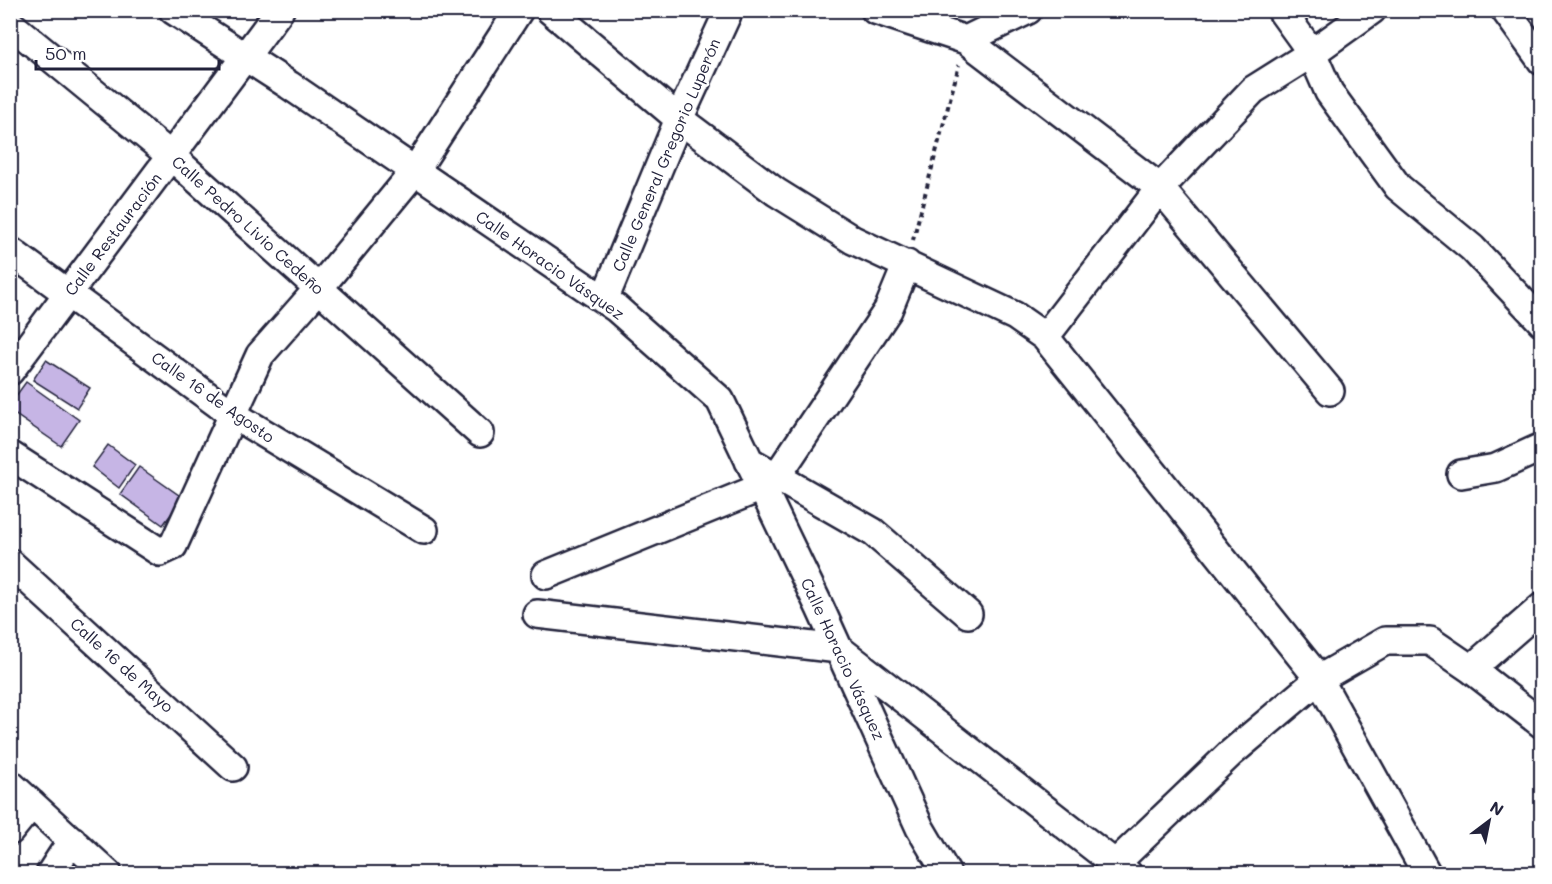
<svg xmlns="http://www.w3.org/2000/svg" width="1552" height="884" font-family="Mali,sans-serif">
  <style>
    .building { fill: #c6b5e5; stroke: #22223b; stroke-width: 1.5 }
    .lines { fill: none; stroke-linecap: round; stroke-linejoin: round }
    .minor-casing { stroke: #22223b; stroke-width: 32 }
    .path { stroke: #22223b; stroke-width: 4; stroke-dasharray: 4.5 4.5; stroke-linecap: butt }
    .minor { stroke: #fff; stroke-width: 27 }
    .labels { text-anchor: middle; stroke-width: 5; stroke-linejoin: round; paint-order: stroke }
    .street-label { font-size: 16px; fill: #22223b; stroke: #fff }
  </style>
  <rect width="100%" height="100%" fill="#fff"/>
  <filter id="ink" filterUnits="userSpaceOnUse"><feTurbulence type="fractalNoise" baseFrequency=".0167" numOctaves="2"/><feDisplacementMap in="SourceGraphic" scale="12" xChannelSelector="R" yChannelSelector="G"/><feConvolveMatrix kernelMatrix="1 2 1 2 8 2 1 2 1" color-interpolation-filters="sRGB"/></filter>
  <g filter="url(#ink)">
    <path class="building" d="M46,360L90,388L77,408L33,380Z
      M26,382L79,420L61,446L10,411V404Z
      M108,445L135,465L119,488L92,467Z
      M139,467L183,498L163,525L120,494Z"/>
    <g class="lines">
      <defs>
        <path id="minor" d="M173,10L289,85L616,308L720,400L820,608L920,828L947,874
          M550,10L679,119L776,192L853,240L1015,316L1045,337L1319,679L1427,874
          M875,10L966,40L1160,188L1330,391
          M1281,10L1312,53L1329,92L1398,187L1472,248L1542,322
          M1505,10L1542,61
          M10,24L171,156L480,433
          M966,40L1028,10
          M10,251L232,414L424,530
          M604,300L679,119L729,10
          M1045,337L1160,188L1253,90L1312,53L1372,10
          M10,371L280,10
          M10,455L160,552L173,546L260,355L319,288L415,171L519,10
          M749,461L873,532L968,614
          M1461,474L1496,468L1542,447
          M777,476L888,310L907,264
          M10,563L233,767
          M546,575L762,487
          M537,614L839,649L1128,874
          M1471,669L1542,607
          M10,784L108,874
          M10,831L32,804
          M1116,863L1230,754L1319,679L1385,641H1430L1471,669L1542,724
          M50,874L72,840"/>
      </defs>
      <use href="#minor" class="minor-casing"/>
      <path class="path" d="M913,240L959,65"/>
      <use href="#minor" class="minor"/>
    </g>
  </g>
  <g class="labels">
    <g class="street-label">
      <text transform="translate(666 155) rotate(-67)" y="6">Calle General Gregorio Luperón</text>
      <text transform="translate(248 225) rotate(42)" y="6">Calle Pedro Livio Cedeño</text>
      <text transform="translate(113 234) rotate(-53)" y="6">Calle Restauración</text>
      <text transform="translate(550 265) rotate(35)" y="6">Calle Horacio Vásquez</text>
      <text transform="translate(213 397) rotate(35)" y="6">Calle 16 de Agosto</text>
      <text transform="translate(843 659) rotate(65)" y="6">Calle Horacio Vásquez</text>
      <text transform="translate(122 665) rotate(42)" y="6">Calle 16 de Mayo</text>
    </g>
  </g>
  <rect width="1552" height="884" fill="none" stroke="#fff" stroke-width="36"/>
  <rect x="18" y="18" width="1516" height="848" fill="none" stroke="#22223b" stroke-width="2" filter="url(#ink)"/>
  <g transform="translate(1489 821) rotate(32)" stroke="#ffffff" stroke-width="4.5" paint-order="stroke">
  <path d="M0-4.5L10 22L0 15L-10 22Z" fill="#22223b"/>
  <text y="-9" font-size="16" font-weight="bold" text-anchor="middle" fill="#22223b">N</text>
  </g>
  <path d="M36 60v9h183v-9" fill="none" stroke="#22223b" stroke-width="3"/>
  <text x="45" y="60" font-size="18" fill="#22223b" stroke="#ffffff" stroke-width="4.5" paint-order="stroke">50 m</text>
</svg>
